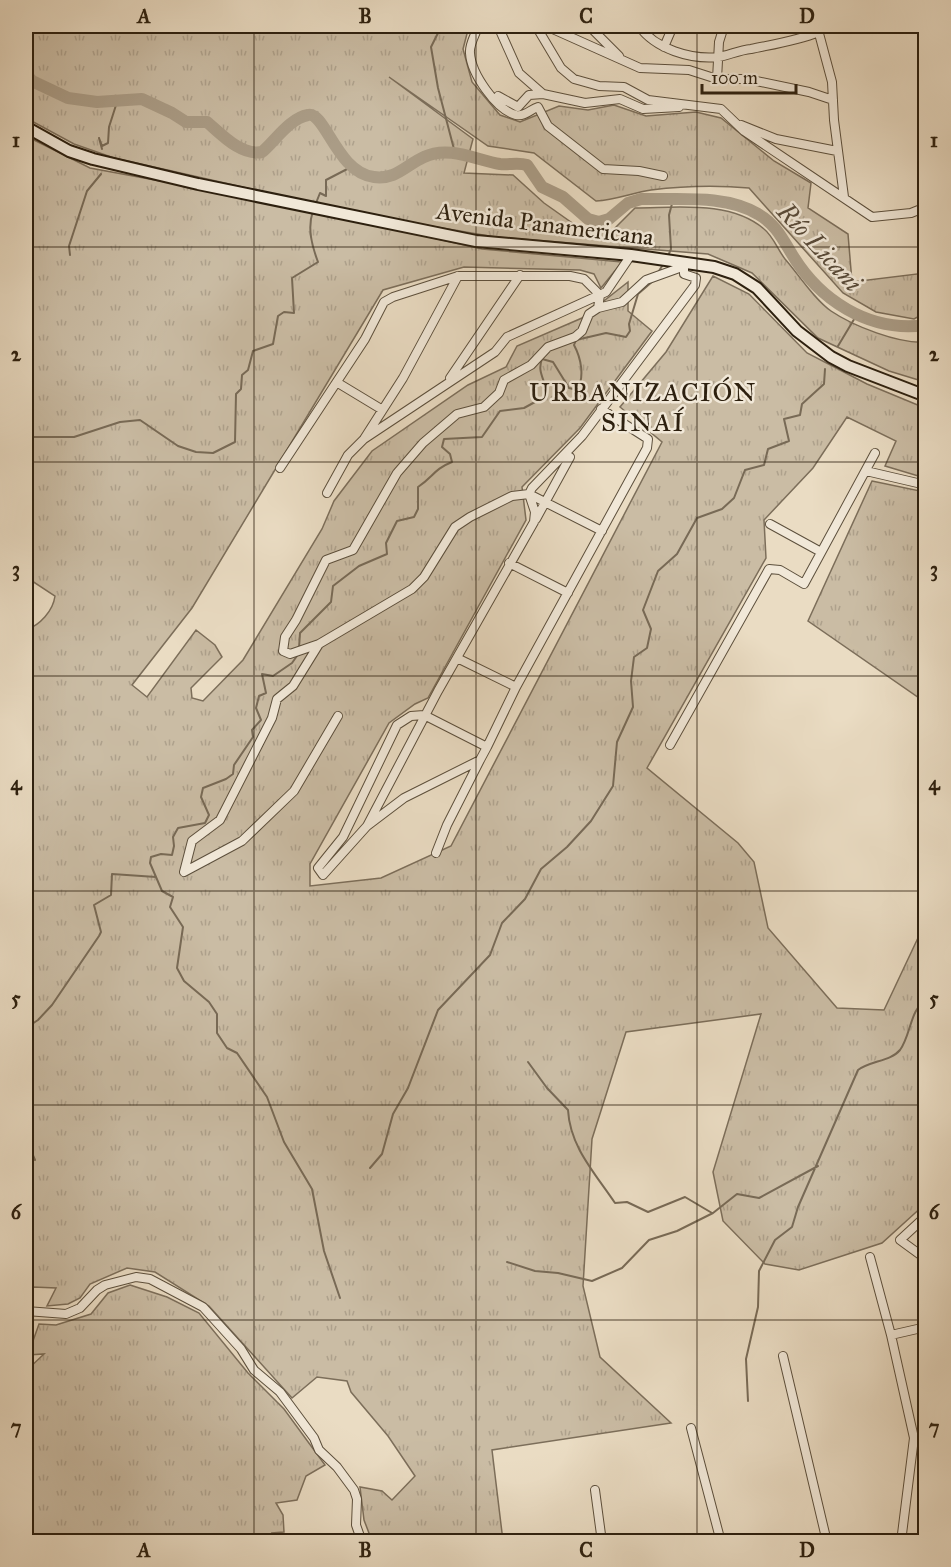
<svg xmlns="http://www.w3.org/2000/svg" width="951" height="1567" font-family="'IM FELL Great Primer',serif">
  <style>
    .grass { fill: url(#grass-tufts); stroke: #7c6e5a; stroke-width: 1.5 }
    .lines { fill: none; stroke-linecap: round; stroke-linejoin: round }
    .stream { stroke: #786a56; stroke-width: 2 }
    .river { stroke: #aa9c86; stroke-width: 12 }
    .minor-casing { stroke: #5c4f3c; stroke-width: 10 }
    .secondary-casing { stroke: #2d200f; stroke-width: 14 }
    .minor { stroke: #f1e8d8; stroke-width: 8 }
    .secondary { stroke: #f1e8d8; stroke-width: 10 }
    .grid { fill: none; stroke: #2d200f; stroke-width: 1.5; stroke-opacity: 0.55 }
    .labels { text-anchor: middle; stroke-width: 5; stroke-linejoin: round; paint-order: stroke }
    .street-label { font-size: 24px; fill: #2d200f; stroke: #f1e8d8 }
    .water-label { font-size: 26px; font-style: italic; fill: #594b39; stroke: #f1e8d8 }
    .neighbourhood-label { font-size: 26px; letter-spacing: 1.5px; fill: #2d200f; stroke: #f1e8d8 }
    .neatline { fill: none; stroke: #2d200f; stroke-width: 2 }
    .grid-label { font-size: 20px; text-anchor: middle; font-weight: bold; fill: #2d200f }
  </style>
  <defs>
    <pattern id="grass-tufts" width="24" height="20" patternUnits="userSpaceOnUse" patternTransform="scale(1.5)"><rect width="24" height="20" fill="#cabca4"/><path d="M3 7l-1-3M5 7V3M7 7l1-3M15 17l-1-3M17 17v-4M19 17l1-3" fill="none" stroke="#aea18c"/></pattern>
  </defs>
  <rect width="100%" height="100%" fill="#eadcc3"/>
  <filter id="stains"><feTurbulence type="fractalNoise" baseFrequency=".00333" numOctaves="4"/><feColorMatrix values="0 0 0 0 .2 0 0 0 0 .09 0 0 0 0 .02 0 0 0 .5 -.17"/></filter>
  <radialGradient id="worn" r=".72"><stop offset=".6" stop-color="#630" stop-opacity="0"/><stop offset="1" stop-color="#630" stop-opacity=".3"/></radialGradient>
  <path class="grass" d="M26,26H469L463,49L472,82L500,115L520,122L559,106L588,110L614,105L646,116L696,112L721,118L774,161L811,183L808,208L848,234L852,282L925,273V313L914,319L876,312L843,293L749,188C716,185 683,186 651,190C632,193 615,200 596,201L534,153L488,146L389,77L473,139L464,173L513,175L544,203L578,227L610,233L635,208C676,208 730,200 764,229C773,236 778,250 785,259C799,275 814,299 831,311C853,326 899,344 925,342V382L889,371L818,338L752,273L708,254L495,237L366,215L114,158L74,144L26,118Z
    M26,136L90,168L274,202L482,249L622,262L601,288L594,274L580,270L464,267L383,290L192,608L132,685L147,697L196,630L215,645L222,657L191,688L192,698L203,701L243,660L322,529L334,501L372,451L468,385L506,367L517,346L582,318L628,282V311L652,331L580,428L522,487L526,520L428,698L415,704L389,723L310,864V886L381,878L451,846L662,442L620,407L666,352L713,276L749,294L807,353L867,384L925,408V478L885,466L896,441L847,417L813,468L764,520L766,558L647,768L738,843L754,862L768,928L837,1008L884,1010L925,923V1204L882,1243L799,1270L765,1264L723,1221L713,1172L761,1014L626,1032L592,1139L583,1286L600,1357L671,1423L492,1450L503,1541H372L364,1520L360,1487L382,1491L392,1500L415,1476L388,1436L351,1392L347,1381L317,1377L292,1398L209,1306L155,1272L127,1268L90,1284L80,1298L68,1304L47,1306L56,1288L33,1287L26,1301V630C40,625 53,611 55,596L26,577Z
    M872,481L925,492V702L808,621Z
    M130,1285L167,1297L199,1313L248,1373L284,1409L325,1465L306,1476L297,1500L276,1503L283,1515L284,1532L272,1533L275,1541H26V1371L44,1354L28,1355L39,1324L56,1325L91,1314L108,1293Z"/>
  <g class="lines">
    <path class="stream" d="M438,26L440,29L431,47L438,88L455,153
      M102,149L99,138L102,146L108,143L109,127L117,102
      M316,203L320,193L326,196V180L353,166
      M70,255L69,246L87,191L101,174
      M668,256L671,249L669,215L673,200
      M657,274L664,263
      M838,346L856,316
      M26,437H74L120,422L140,420L178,446L196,452L213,453L235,442L236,394L241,389L242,375L248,370L253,351L273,344L278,316L284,312L294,313L292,278L318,262C312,246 307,228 313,211
      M299,648L300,633L331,602L333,586L359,566L387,554L386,543L397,521L414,517L418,509V487C433,477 434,469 452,462L450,454L442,447L444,439L482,437L500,411L524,408L546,396C548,382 536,374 542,359L553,362L569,388L577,390C585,377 581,358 574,345L576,340L606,333L626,337L630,331L629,324L638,294L653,281
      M299,653L292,663L273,676L262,674L266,693L259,696L256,708L261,720L252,730L253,737L234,765L233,774L226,779L203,788L201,797L209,815L205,823L178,828L173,837L174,846L172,855L161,854L151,857L150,863L162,891L173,897L170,907L183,927L177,968L184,981L209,1002L217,1014V1033L227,1048L237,1053L267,1097L284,1142L312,1189L324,1251L340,1298
      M26,1028L38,1020L52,1005L99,936L101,932L94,905L111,895L112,874L156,877
      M528,1062L547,1088L568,1110C570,1147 595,1173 615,1203L627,1202L648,1212L685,1197L712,1213
      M26,1139L35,1160
      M370,1168L382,1154L393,1114L408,1088L438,1010L490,955L502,923L525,899L541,869L567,847L591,821L613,786L617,742L633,707L631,681L634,657L647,648L651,629L643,610L658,571L677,554L697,518L722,509L734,498L745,470L764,465L768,449L789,441L784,419L800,415L802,404L824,384L825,369
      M507,1262L535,1271L558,1273L592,1281L622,1268L649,1240L677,1231L713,1213L737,1194L759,1198L818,1166
      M748,1401L746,1359L758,1307L759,1271L775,1240L792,1227L798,1207L858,1070C870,1061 891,1061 900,1050C911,1035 910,1009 926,1000"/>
    <path class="river" d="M26,74L32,81L68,98L97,102L142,99L172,113L186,122H207C221,134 241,156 262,152C275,141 290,118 308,115C325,111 337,173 374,177C396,180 406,165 424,157C449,145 476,160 500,164C510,165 518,162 527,165L542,187L563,197L588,219L599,222L609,219L628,203L641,199C678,200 725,194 758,214C774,223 781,236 790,251C818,300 869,333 926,325"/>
    <defs>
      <path id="minor" d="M478,26C476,34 469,44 470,53C471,73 496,110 516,115C525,117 531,109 538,107L548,126L603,169L639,171L663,176
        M498,26L519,73L543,94L585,103L620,99L643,109L679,107
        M536,26L561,68L574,79L599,86L624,87L648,100L721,109L744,131L872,217L911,213L926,207
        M546,26L640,68L689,70L717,79H747L809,92L833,100
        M589,26L619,56
        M639,26C655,49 691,60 719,57C729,55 740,50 751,49C775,44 796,41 819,32
        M817,26L832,82L834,120L844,197
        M664,47L673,26
        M717,79L719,42L724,26
        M498,96L518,107L529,95L543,94
        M741,125L776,139L837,151
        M598,308L622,302L646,280L682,267
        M450,378L520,275
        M338,383L381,409
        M364,439L495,352L507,337L606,292L631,255
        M280,468L365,339L384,302L393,297L458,276H570L584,279L600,295L598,308L589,314L582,331L575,337L548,347L531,365L504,380L499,393L484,407L457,414L423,443L397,473L353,550L326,560L296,620L285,637L283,651L290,654L319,644
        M866,471L926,485
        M327,493L348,455L364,439L403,378L458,276
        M536,519L570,457
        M770,524L821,552
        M509,563L568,593
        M457,658L516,687
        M338,716L294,791L242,841L184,872L192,841L220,820L272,718L277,699L293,686L319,644L412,589L424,577L455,527L470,517L512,496L529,494L602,531
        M670,745L769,569L780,570L804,584L875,453
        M487,747L516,687L647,448L648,439L601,409
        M367,826L404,798L480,760L487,747L424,715L411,716L397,725L343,837L318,868L323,875L367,826L438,691L534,522L535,512L529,494L532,488L582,436L695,285L696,278L684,274V262
        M436,853L447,825L480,760
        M926,1216L900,1240L926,1259
        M870,1257L891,1335L914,1438L901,1542
        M26,1311L66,1314L80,1308L97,1290L105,1285L136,1277L150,1279L203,1307L241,1349L254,1370L280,1392L314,1438L319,1450L337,1467L354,1490L357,1499L356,1525L362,1542
        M891,1335L926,1327
        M783,1356L827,1542
        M691,1428L721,1542
        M595,1490L602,1542"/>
      <path id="secondary" d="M26,127L69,151L93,159L198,184L476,241L631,255L714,267L735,274L757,288L797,331L831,357L848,366L926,396"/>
    </defs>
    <use href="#minor" class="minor-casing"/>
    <use href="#secondary" class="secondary-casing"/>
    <use href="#minor" class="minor"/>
    <use href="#secondary" class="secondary"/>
  </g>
  <path class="grid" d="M254,26V1542M476,26V1542M697,26V1542M26,247H926M26,462H926M26,676H926M26,891H926M26,1105H926M26,1320H926"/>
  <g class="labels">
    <g class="street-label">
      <text transform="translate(545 224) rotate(7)" y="8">Avenida Panamericana</text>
    </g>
    <g class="water-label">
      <text transform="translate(820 247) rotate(47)" y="9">Río Licani</text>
    </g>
    <g class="neighbourhood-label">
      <text x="643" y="401">URBANIZACIÓN<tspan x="643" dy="30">SINAÍ</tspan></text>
    </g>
  </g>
  <rect width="951" height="1567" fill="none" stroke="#eadcc3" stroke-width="66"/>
  <path d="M702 84v9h94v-9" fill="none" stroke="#2d200f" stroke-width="3"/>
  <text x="711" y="84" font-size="18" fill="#2d200f" stroke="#f1e8d8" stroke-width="4.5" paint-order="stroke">100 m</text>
  <rect x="33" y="33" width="885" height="1501" class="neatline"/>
  <g class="grid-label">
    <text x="144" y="23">A</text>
    <text x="365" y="23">B</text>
    <text x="586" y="23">C</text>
    <text x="807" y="23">D</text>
    <text x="16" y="147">1</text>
    <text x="934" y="147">1</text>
    <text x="16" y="361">2</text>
    <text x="934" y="361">2</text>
    <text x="16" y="576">3</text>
    <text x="934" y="576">3</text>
    <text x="16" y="790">4</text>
    <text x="934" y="790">4</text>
    <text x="16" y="1005">5</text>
    <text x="934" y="1005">5</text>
    <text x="16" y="1219">6</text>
    <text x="934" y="1219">6</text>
    <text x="16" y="1434">7</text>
    <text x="934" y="1434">7</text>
    <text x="144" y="1557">A</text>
    <text x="365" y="1557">B</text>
    <text x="586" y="1557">C</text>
    <text x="807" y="1557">D</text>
  </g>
  <rect width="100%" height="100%" filter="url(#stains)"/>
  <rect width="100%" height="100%" fill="url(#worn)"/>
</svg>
